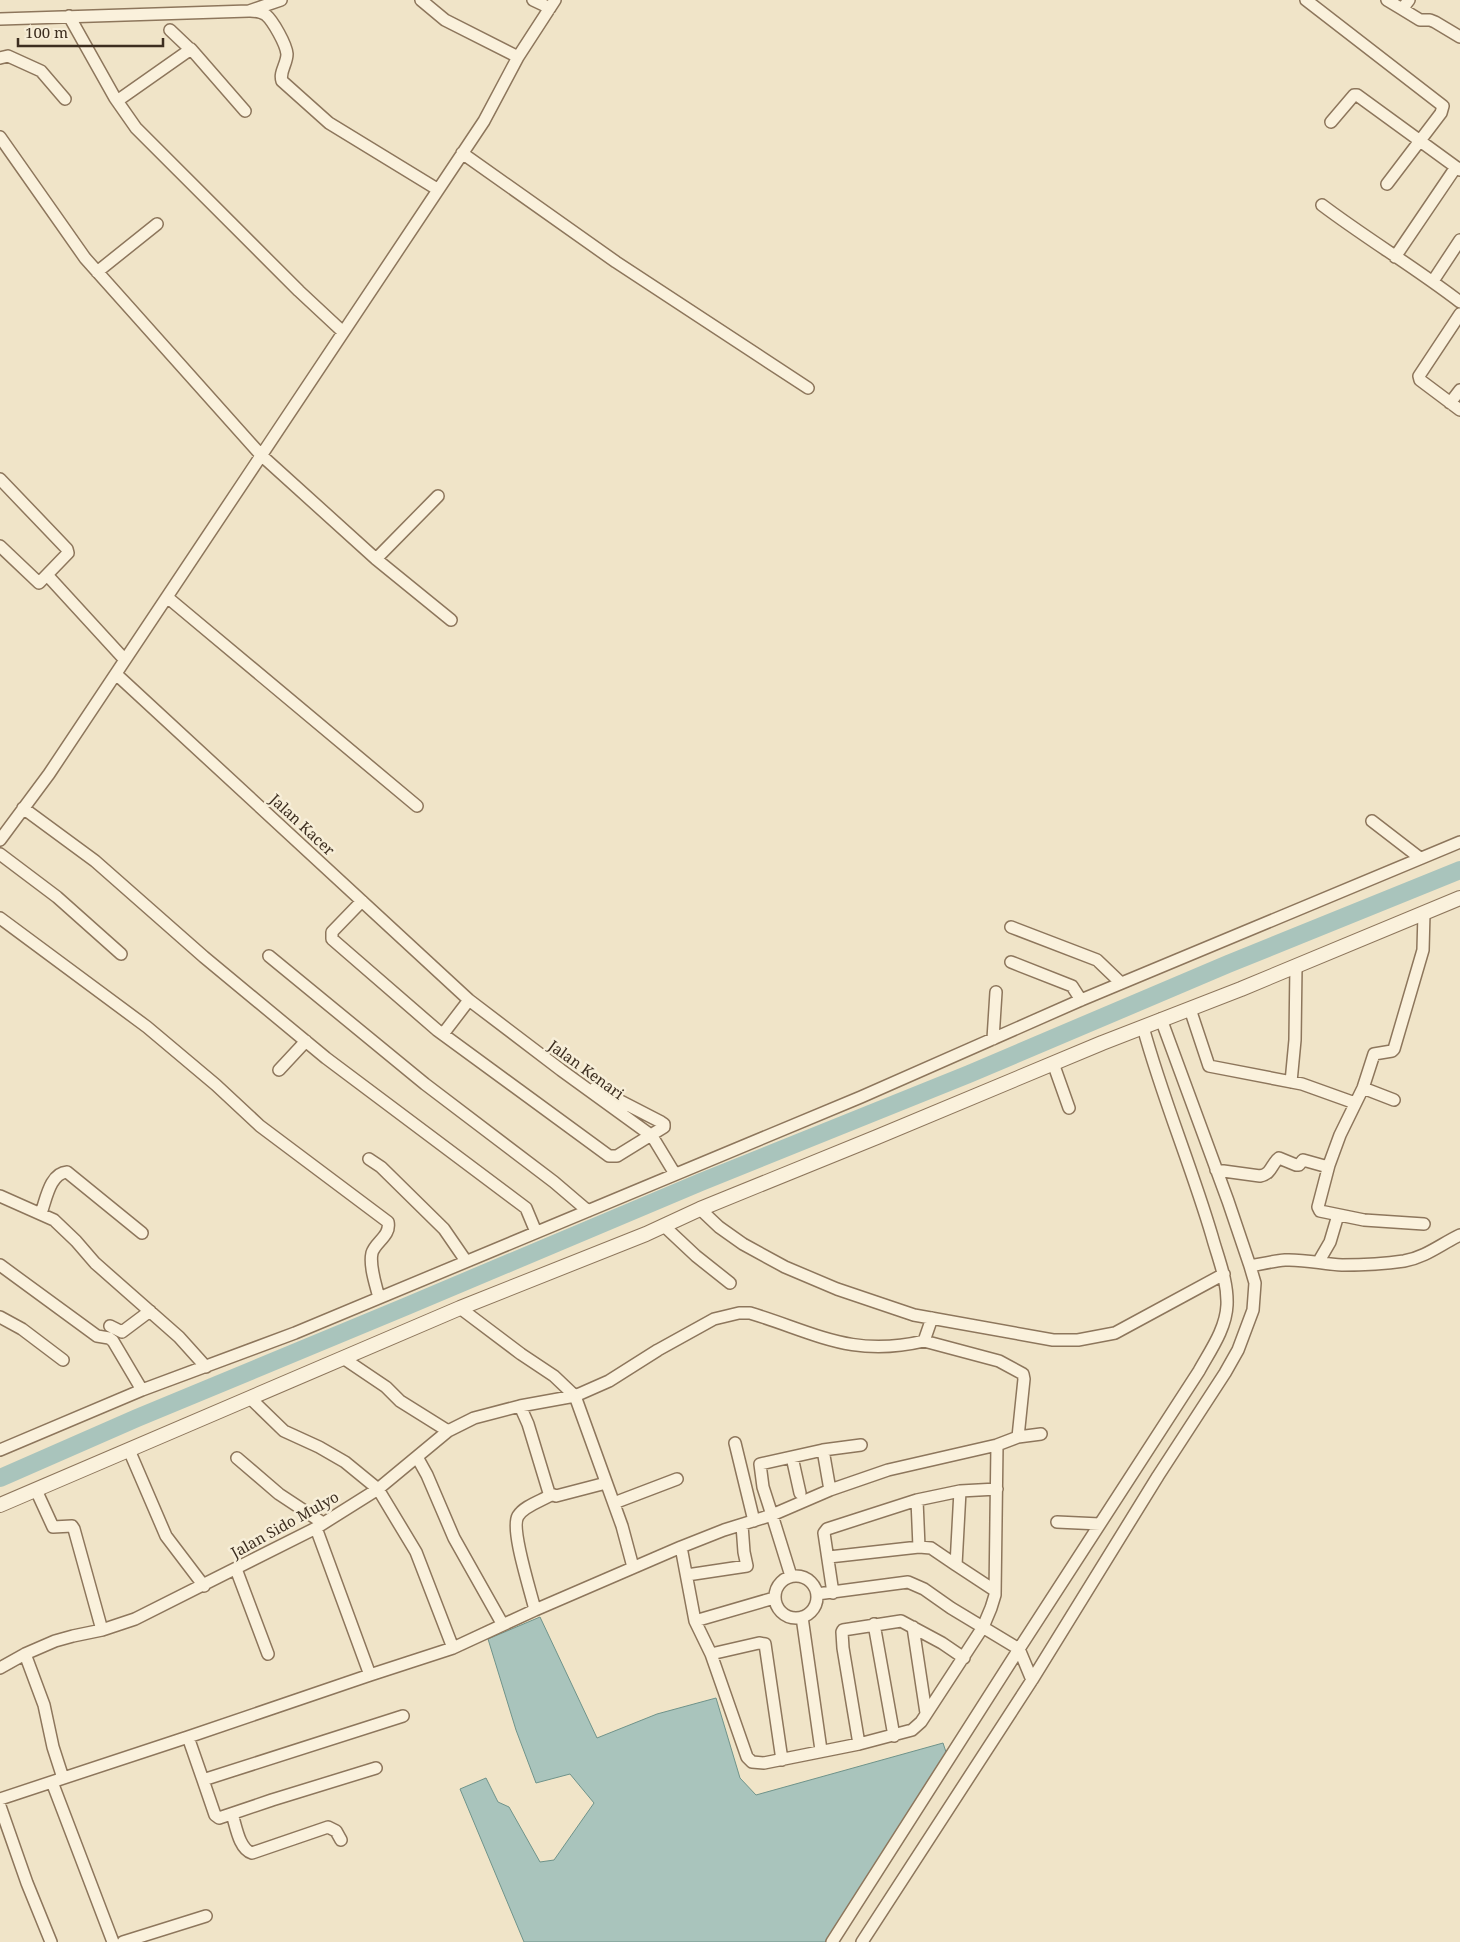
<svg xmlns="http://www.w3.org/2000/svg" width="1460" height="1942" font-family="'Noto Serif',serif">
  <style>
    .water { fill: #a9c4bc; stroke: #6f938a }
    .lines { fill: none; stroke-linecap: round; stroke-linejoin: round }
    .river { stroke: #a9c4bc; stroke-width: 18 }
    .minor-casing { stroke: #8d765c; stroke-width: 14 }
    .tertiary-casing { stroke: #8d765c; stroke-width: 16 }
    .minor { stroke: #faf1dc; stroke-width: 11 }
    .tertiary { stroke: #faf1dc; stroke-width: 14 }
    .labels { text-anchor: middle; stroke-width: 5; stroke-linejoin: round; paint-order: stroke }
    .street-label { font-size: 15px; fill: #3d2e20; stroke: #f7eed8 }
  </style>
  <rect width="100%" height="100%" fill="#f0e4c8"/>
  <path class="water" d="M540,1617L597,1738L657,1714L716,1698L740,1778L756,1795L943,1743L948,1758L829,1942H524L460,1789L486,1778L498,1802L509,1807L540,1862L554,1860L594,1803L570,1774L536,1783L516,1730L488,1639Z"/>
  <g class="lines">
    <path class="river" d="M0,1478L137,1418L407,1306L701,1182L969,1074L1228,964L1460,870"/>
    <defs>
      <path id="minor" d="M421,0L445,20L518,57
        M533,0L550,8
        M1306,0L1443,106L1441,113L1387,184
        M1387,0L1402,9L1409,0
        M1402,9L1420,20H1430L1435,22L1460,37
        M250,11C256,11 261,11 266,15C273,21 286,44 287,54C287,64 279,72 282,81L329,123L437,189
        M69,16L115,98L136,128L299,291L343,332
        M0,19L249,11L281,0
        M170,30L190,49
        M0,58L8,56L41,71L65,99
        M117,101L191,49L245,111
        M1331,122L1354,95H1357L1460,170
        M0,137L85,258L261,455L376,559L451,620
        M462,153L616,262L808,388
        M1322,205C1367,239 1416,268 1460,302
        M1395,257L1456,167
        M97,272L157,224
        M1433,281L1460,240
        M1460,314L1419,376L1420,380L1460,410
        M1450,403L1460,390
        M0,479L67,549L68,553L39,583L0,546
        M376,559L438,496
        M48,576L125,660
        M167,597L417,806
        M116,674L469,1000L561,1070L652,1136L675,1174
        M23,808L95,861L204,957L326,1058L526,1208L536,1232
        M1372,821L1420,858
        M0,840L49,774L484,121L518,57L555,0
        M0,854L57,897L121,954
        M362,901L332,932V939L437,1030L609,1156H617L664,1127V1124L661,1122L595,1088
        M0,918L147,1027L216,1085L260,1126L388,1222C391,1236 375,1242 372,1253C369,1266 376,1285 379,1298
        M1011,927L1097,960L1121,983
        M269,956L425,1084L554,1182L588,1211
        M1011,962L1072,986L1081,1000
        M1190,1009L1209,1066L1302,1084L1355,1103
        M443,1034L469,1000
        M993,1039L996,992
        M1053,1063L1069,1108
        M279,1070L306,1041
        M1291,1082L1295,1040L1296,966
        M1363,1088L1394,1100
        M369,1159L381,1167L444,1229L466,1261
        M1216,1170L1260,1176C1272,1174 1271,1164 1279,1158L1296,1165H1299L1303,1160L1328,1167
        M0,1196L54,1220L76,1241L95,1263L179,1337L206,1367
        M700,1209L719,1227L743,1244L785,1267L837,1289L914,1315L1053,1340H1078L1115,1333L1224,1274
        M41,1213C46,1200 50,1173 67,1172L142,1233
        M1424,1224L1364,1220L1320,1211L1318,1207L1329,1165L1340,1135L1363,1088L1374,1054L1392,1051L1394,1049L1423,950L1424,913
        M664,1226L696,1256L730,1283
        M1319,1261L1330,1242L1338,1215
        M0,1265L97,1336L109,1338L113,1341L142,1390
        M1250,1266C1261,1264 1273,1261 1285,1260C1304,1259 1323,1264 1342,1265C1363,1265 1384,1264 1404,1261C1426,1257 1441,1244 1460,1235
        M460,1308L521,1354L554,1376L575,1396L622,1526L633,1567
        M0,1317L22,1329L63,1360
        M110,1326L122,1332L150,1311
        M924,1341L999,1361L1023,1374L1024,1379L1018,1437L997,1445
        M343,1358L386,1387L400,1401L448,1431
        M250,1398L284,1431L319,1447L345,1462L378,1489L416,1552L453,1648
        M520,1406L528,1424L549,1493L556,1496L606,1483
        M1018,1437L1041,1434
        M735,1443L754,1521
        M0,1450L142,1390L295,1333L861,1097L1081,1000L1460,842
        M129,1450L166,1536L204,1586
        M823,1450L830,1490
        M417,1457L427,1475L454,1538L503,1625
        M792,1457L800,1493
        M237,1458L279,1494L323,1523
        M36,1490L53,1527L72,1526L74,1529L102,1630
        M960,1491L997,1489
        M917,1500L919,1547L931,1548L956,1565
        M614,1503L677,1479
        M1057,1522L1100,1524
        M316,1528L370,1675
        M681,1547L724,1530L772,1515L791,1576
        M829,1557L919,1547
        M236,1569L268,1654
        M687,1575L747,1566L744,1552L742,1525
        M775 1597a21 21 0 1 1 42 0a21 21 0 1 1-42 0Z
        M833,1593L824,1533L827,1529L917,1500L960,1491L956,1565L994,1590
        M817,1594L908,1582L924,1589L951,1608L1019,1649L832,1942
        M535,1610C531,1592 510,1529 518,1516C524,1506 541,1501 551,1495
        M802,1617L821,1750
        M695,1621L711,1654L747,1757L752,1762L764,1763L859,1744L912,1730L921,1722L983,1627L991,1608L995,1595L997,1445L888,1470L830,1490L772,1515L763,1487L760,1464L823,1450L861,1445
        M874,1624L894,1736
        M913,1627L926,1713
        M25,1654L44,1705L53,1747L63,1778
        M711,1654L759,1643L765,1644L782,1760
        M0,1668L25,1654L55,1641L73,1636L102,1630L135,1619L316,1528L378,1489L448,1431L474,1418L520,1406L575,1396L609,1381L658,1350L714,1319L739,1313H750C816,1333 852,1358 924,1341L932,1318
        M1032,1680L1158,1476L1225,1373L1238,1350L1253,1310L1255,1283L1250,1266L1228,1201L1161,1019
        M188,1737L203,1780L403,1716
        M859,1744L843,1648L842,1632L843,1630L901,1621L942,1643L964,1658
        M203,1780L215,1815L219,1818L272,1800L376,1768
        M52,1782L113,1942
        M0,1799L188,1737L370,1675L453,1648L535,1610L681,1547L695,1621L774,1598
        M0,1806L27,1883L51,1942
        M232,1814C236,1826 239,1849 252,1853L328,1827L336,1831L341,1840
        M123,1942L206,1916
        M862,1942L1032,1680L1019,1649L1199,1371C1210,1351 1226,1329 1227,1305C1228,1281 1218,1258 1212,1236C1191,1165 1162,1097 1143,1027"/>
      <path id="tertiary" d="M0,1505L460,1308L646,1234L700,1209L877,1137L1102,1043L1241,989L1460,898"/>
    </defs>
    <use href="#minor" class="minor-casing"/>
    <use href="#tertiary" class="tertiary-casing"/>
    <use href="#minor" class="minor"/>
    <use href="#tertiary" class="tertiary"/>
  </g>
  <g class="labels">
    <g class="street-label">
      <text transform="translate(302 825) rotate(43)" y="5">Jalan Kacer</text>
      <text transform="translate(586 1070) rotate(36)" y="5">Jalan Kenari</text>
      <text transform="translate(285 1525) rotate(-29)" y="5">Jalan Sido Mulyo</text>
    </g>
  </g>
  <path d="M18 38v8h145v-8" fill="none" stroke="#3d2e20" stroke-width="2.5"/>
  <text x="25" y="38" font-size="15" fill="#3d2e20" stroke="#f7eed8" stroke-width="4" paint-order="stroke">100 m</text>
</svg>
